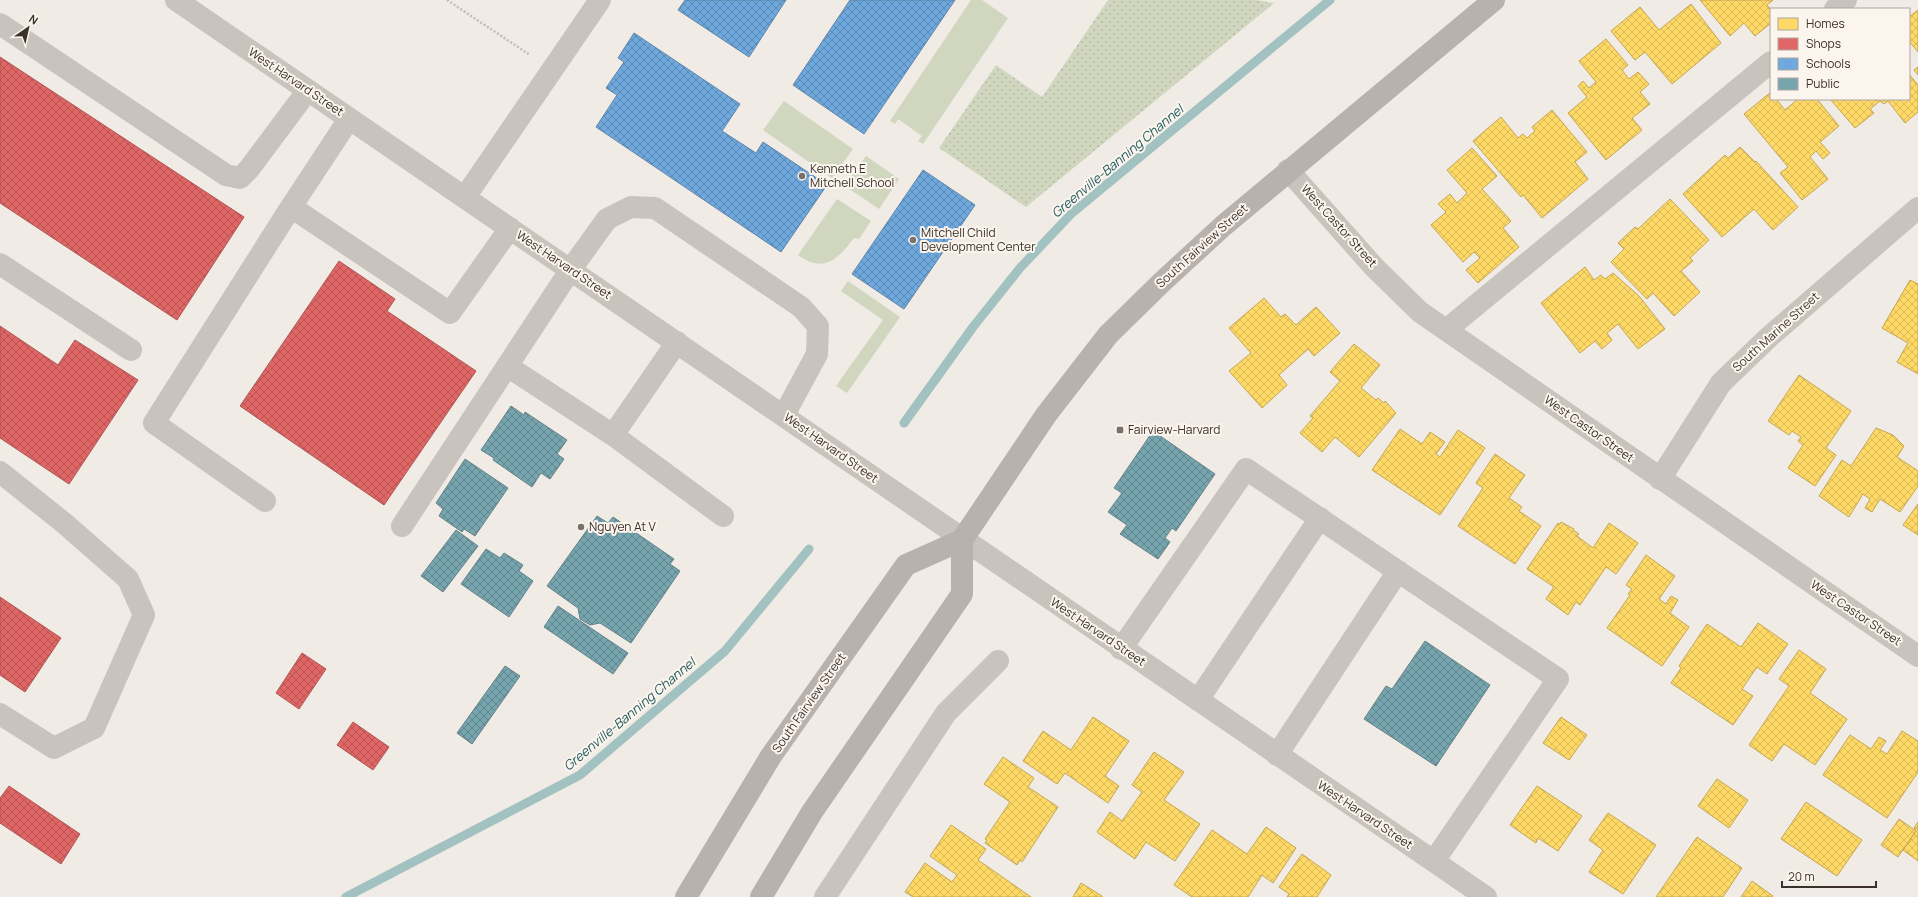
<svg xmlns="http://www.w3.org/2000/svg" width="1918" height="897" font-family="Manrope,sans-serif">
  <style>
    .green { fill: #d1d6bf }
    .park { fill: url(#park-dots) }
    .homes { fill: url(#homes-cross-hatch); stroke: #c4a654 }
    .shops { fill: url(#shops-cross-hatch); stroke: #ae5654 }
    .schools { fill: url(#schools-cross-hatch); stroke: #5f84a7 }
    .public { fill: url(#public-cross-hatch); stroke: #648287 }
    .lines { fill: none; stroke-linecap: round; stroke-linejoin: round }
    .stream { stroke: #a1c2c1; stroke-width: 9 }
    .path { stroke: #c2bbb6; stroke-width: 2.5; stroke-dasharray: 2 2; stroke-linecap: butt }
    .minor { stroke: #c9c3be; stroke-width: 22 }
    .major { stroke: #b8b1ad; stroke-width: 22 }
    .poi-dot { fill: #7a716c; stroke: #fbf5ee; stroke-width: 1.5 }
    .labels { text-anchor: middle; stroke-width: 4; stroke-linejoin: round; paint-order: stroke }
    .street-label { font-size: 12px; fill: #3b302b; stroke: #fbf5ee }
    .poi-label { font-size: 12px; fill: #3b302b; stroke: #fbf5ee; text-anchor: start }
    .water-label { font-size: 13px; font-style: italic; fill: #1f5a5e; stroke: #fbf5ee }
  </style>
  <defs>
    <pattern id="park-dots" width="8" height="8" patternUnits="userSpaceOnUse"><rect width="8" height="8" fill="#d1d6bf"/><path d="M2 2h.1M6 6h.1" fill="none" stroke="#b4b8a4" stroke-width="1.8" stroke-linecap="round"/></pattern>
    <pattern id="homes-cross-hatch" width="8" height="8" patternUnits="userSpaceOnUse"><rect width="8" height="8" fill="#ffd966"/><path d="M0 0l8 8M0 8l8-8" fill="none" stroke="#dbbb59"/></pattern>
    <pattern id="shops-cross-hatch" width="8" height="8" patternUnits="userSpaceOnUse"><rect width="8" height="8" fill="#e06666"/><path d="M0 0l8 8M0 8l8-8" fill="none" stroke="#b75454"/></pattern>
    <pattern id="schools-cross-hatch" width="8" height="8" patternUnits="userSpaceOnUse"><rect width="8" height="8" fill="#6fa8dc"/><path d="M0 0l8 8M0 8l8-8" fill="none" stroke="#5c89b3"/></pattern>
    <pattern id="public-cross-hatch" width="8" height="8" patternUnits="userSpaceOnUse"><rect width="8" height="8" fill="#76a5af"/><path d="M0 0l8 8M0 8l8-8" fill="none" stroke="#62878f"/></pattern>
  </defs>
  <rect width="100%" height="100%" fill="#f0ebe5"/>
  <path class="green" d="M971,0H982L1008,18L923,144L918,141L922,136L898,119L895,124L890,121Z
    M784,101L853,149L832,178L763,130Z
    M866,156L899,179L879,209L845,186Z
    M837,199L871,221L859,239L854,238C838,259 824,274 798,255Z
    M848,281L900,317L847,393L836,386L883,320L841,291Z"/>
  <path class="park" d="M1108,0H1256L1274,3L1026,207L939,148L996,65L1042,97Z"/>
  <path class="homes" d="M1700,0H1773L1767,5L1771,10V23L1755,36L1744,23L1730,36Z
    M1691,4L1721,43L1672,84L1645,52L1635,60L1611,31L1640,7L1659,30Z
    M1918,10V52L1909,41V17Z
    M1606,39L1628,65L1622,70L1629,79L1638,72L1649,84L1640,92L1650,104L1632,118L1642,130L1606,160L1568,113L1587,97L1578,86L1583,81L1589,88L1596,82L1579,61Z
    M1918,67V75L1914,70Z
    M1909,74L1918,85V112L1905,123L1888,101L1884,104L1880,101L1870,109L1874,113L1855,128L1830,99H1909Z
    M1771,92V99H1776L1785,110L1798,99H1817L1839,126L1820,142L1830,153L1823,159L1816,151L1810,157L1828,179L1802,200L1780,173L1788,167L1744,114Z
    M1552,110L1587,152L1575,162L1588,179L1542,218L1523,195L1521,197L1473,141L1501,117L1518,138L1523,134L1527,138L1535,131L1532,127Z
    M1740,147L1755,162L1756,161L1798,207L1773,230L1754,209L1722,237L1683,194L1725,155L1728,158Z
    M1472,148L1497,176L1482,189L1511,221L1503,228L1519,247L1478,283L1466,270L1480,258L1474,252L1463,262L1431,225L1446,212L1438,204L1450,194L1457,203L1467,193L1447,170Z
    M1670,199L1709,240L1690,258L1693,261L1681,271L1700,292L1674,316L1653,293L1647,299L1611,262L1624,249L1618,243L1635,227L1638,229Z
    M1585,267L1594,280L1601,275L1605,279L1613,273L1639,296L1665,329L1638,349L1618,324L1607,333L1612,340L1602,349L1595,341L1580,353L1541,303Z
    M1910,280L1918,284V374L1897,362L1908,343L1882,328Z
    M1264,298L1281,317L1285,314L1296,325L1316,307L1340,333L1314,356L1308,349L1279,375L1287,385L1262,408L1229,371L1251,353L1229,328Z
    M1354,344L1380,365L1361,388L1376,400L1378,398L1384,403L1385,401L1396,413L1359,457L1335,437L1322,452L1300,433L1313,418L1310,416L1340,381L1330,372Z
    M1799,375L1851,411L1826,448L1836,455L1815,486L1788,468L1803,445L1798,441L1801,437L1792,431L1789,435L1768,421Z
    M1876,428L1893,435L1904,446L1897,457L1918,471V486L1900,512L1880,499L1872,512L1865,508L1870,499L1863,494L1849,517L1819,496L1842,460L1851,466Z
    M1400,429L1422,444L1430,432L1445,442L1436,454L1440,457L1458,430L1485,448L1440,515L1372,470Z
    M1495,454L1525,475L1509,498L1522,507L1519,511L1541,526L1515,564L1458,526L1483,488L1476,483Z
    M1918,504V535L1903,525Z
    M1561,522L1574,529L1573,530L1579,534L1577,536L1593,548L1609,523L1638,543L1616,574L1606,567L1580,605L1576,602L1568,615L1546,599L1554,587L1527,569L1558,523L1559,525Z
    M1646,555L1675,576L1659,599L1666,604L1671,596L1678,600L1670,613L1689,627L1662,666L1607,628L1630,595L1628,594L1632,589L1626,585Z
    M1758,623L1788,644L1767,674L1757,667L1742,689L1753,696L1733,725L1671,683L1681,668L1679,666L1707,624L1741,647Z
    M1799,650L1826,669L1810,693L1847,719L1815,765L1784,744L1772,761L1749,745L1789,686L1779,679Z
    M1093,717L1129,741L1105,776L1119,786L1108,803L1065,773L1057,784L1023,761L1043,731L1071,750Z
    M1561,717L1587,735L1569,760L1543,743Z
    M1902,731L1918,741V772L1887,818L1823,775L1850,735L1871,749L1879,737L1886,741L1880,750L1887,754Z
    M1154,752L1184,772L1164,800L1200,824L1175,861L1146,842L1135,859L1097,832L1110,812L1122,821L1142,792L1132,785Z
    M1003,757L1034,778L1028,787L1058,807L1022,862L1020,860L1017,865L985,843L987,840L985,839L1010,802L984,784Z
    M1717,779L1748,800L1729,828L1698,806Z
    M1537,786L1582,816L1558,851L1538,838L1536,843L1510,825Z
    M1806,802L1862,840L1837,876L1781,839Z
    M1608,813L1656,845L1623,894L1589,872L1603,850L1589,840Z
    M1899,819L1916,831L1898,857L1881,845Z
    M1918,822V861L1903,850L1916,831L1914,828Z
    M951,825L986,849L978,860L1031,897H913L905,892L925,863L952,882L957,875L930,856Z
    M1266,827L1296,848L1273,883L1262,875L1248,897H1192L1174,885L1212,830L1247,854Z
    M1697,837L1742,868L1723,897H1656Z
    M1302,854L1331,875L1317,897H1287L1289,894L1279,887Z
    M1752,881L1773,896L1772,897H1741Z
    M1081,883L1102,896V897H1073Z"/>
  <path class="shops" d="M0,57L244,217L177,320L0,203Z
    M339,261L395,299L387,311L476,371L384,505L240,406Z
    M0,326L58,365L75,340L138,380L69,484L0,438Z
    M0,597L61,638L25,692L0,675Z
    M302,653L326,669L299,709L276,693Z
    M353,722L389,747L373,770L337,745Z
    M9,786L80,834L61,864L0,823V798Z"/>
  <path class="schools" d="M685,0H786L749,57L678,10Z
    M850,0H955L864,134L793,85Z
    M634,33L740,104L722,131L756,153L763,142L827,185L781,252L596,127L617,95L606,88L624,62L618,58Z
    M923,170L975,205L904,309L852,274Z"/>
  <path class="public" d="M511,406L524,415L525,412L567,440L557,454L564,459L550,479L541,473L532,487L493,460L494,458L481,450Z
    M1153,431L1215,474L1176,531L1172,528L1165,538L1170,542L1158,559L1120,534L1127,525L1108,512L1122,493L1114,488Z
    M465,459L508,488L475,536L464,529L462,532L439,516L443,509L436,503Z
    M597,516L608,523L613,517L674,559L670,564L680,571L631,643L600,623L590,625L580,619L578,608L547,586Z
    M456,530L478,546L443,592L421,576Z
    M486,549L500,558L504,553L523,565L519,571L533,581L509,617L461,584Z
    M558,606L628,653L613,674L544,627Z
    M1425,641L1490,685L1436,766L1364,719L1386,686L1392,689Z
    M505,666L520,676L472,744L457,733Z"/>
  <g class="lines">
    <path class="stream" d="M904,423L973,327L1020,268L1072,213L1330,0
      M346,897L580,775L725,651L809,549"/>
    <path class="path" d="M447,0L530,55"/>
    <path class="minor" d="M176,0C613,298 1048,599 1486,897
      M1835,9L1846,0
      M0,24L226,175L240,178L249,169L308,90
      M349,119L291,207L450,313L510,228
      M1288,170L1374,267L1420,312L1918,656
      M465,197L600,0
      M0,264L131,350
      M1446,330L1771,62
      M507,366L613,435L677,342
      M613,435L723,516
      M0,472L64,523L128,579L144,615L94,728L54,748L0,714
      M1660,479L1721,383L1769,337L1918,208
      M265,501L154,423L291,207
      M402,526L571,269L607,219L631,207L655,208L801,307L818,326L817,354L784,415
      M1121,649L1246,469L1558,679L1434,861
      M1198,700L1320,518
      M1277,755L1398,571
      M825,897L946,713L998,661"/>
    <path class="major" d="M686,897L771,756L906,565L962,540L1046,415L1108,335L1161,283L1223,226L1494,0
      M761,897L812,812L962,594V540"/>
  </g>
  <g class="poi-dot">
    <circle cx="802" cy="176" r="4"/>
    <circle cx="913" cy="240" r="4"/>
    <rect x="1116" y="426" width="8" height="8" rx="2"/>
    <circle cx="581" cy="527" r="4"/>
  </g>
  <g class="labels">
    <g class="street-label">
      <text transform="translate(296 82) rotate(34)" y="4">West Harvard Street</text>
      <text transform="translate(1339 226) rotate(48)" y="4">West Castor Street</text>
      <text transform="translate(1202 246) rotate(-42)" y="4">South Fairview Street</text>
      <text transform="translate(564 265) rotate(34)" y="4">West Harvard Street</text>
      <text transform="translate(1776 332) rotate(-42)" y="4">South Marine Street</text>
      <text transform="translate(1589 429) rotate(35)" y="4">West Castor Street</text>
      <text transform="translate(831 448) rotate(35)" y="4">West Harvard Street</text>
      <text transform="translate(1856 613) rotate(34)" y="4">West Castor Street</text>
      <text transform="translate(1098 632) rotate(34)" y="4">West Harvard Street</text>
      <text transform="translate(809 703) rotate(-55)" y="4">South Fairview Street</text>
      <text transform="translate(1365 815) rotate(34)" y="4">West Harvard Street</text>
    </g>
    <g class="poi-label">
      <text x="810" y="173">Kenneth E<tspan x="810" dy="14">Mitchell School</tspan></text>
      <text x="921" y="237">Mitchell Child<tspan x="921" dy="14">Development Center</tspan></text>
      <text x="1128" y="434">Fairview-Harvard</text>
      <text x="589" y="531">Nguyen At V</text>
    </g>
    <g class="water-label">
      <text transform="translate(1117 161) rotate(-40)" y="5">Greenville-Banning Channel</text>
      <text transform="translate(629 714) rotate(-40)" y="5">Greenville-Banning Channel</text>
    </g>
  </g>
  <rect x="1770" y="8" width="140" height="92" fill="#fbf5ee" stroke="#aea6a0"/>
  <rect x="1778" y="18" width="20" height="12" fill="#ffd966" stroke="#aea6a0"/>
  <text x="1806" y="28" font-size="12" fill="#3b302b">Homes</text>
  <rect x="1778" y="38" width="20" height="12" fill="#e06666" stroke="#aea6a0"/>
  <text x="1806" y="48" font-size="12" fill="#3b302b">Shops</text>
  <rect x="1778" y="58" width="20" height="12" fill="#6fa8dc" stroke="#aea6a0"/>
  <text x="1806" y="68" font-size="12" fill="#3b302b">Schools</text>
  <rect x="1778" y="78" width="20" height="12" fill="#76a5af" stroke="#aea6a0"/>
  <text x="1806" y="88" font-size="12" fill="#3b302b">Public</text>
  <g transform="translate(28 28) rotate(34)" stroke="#fbf5ee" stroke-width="3" paint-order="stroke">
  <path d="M0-3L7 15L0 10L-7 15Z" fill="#3b302b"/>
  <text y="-6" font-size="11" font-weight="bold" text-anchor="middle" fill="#3b302b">N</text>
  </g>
  <path d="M1782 881v6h94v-6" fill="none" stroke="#3b302b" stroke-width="2"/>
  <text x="1788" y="881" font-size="12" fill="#3b302b" stroke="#fbf5ee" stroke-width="3" paint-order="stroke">20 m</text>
</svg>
